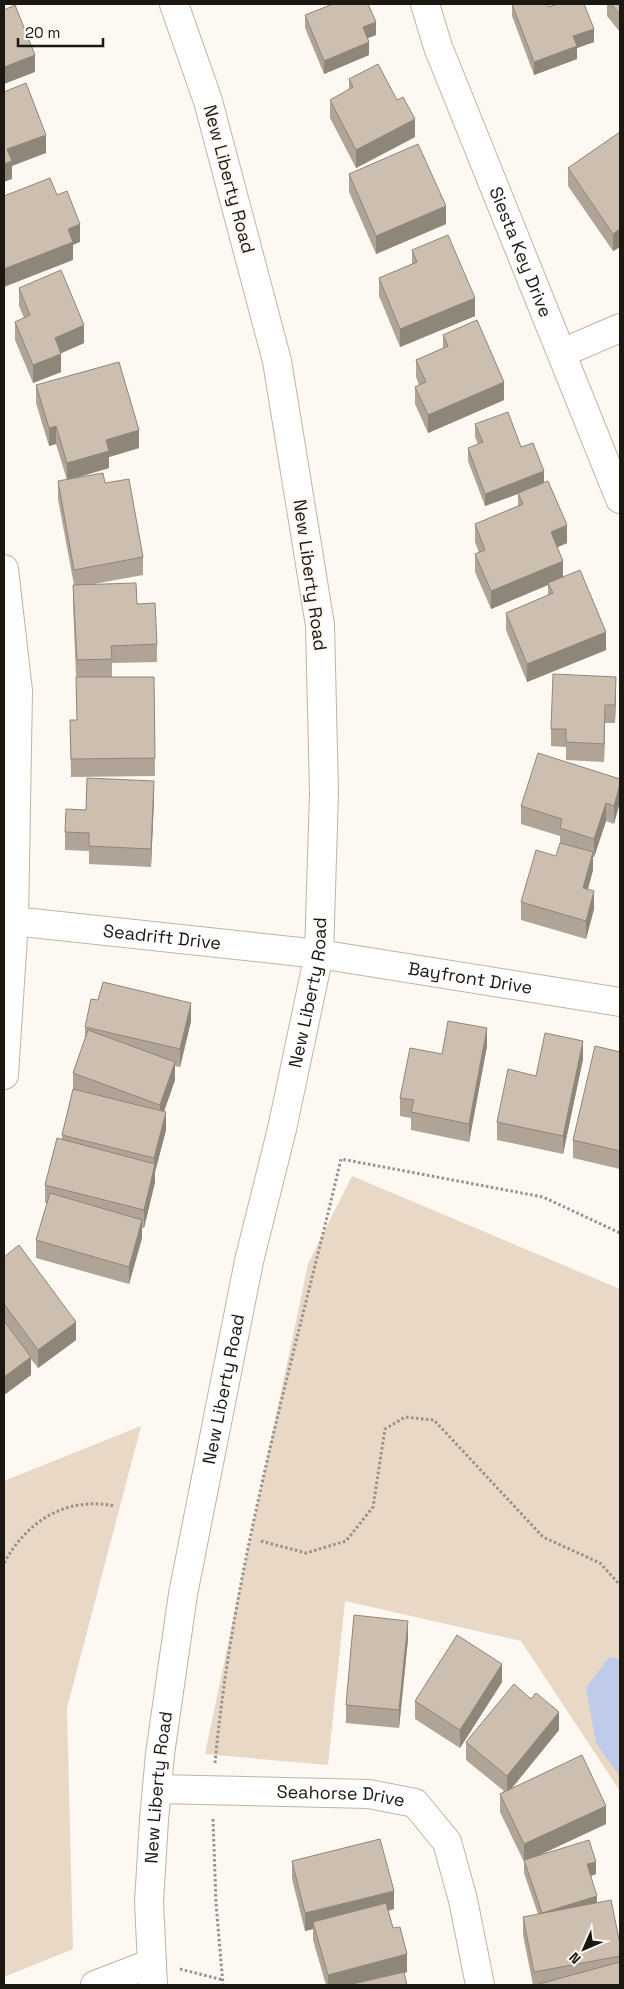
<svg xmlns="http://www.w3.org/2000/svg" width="624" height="1989" font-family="'Space Grotesk',sans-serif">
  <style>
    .green { fill: #e8d8c5 }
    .water { fill: #becbeb }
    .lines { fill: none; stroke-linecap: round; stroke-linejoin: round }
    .minor-casing { stroke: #c1b4a4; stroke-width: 30 }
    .path { stroke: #97928b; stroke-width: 3; stroke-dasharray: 2.5 2.5; stroke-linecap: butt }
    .minor { stroke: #fff; stroke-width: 28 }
    .wall { fill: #afa496 }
    .shaded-wall { fill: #8f867a }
    .building { fill: #ccbfaf; stroke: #8f867a }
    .labels { text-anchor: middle; stroke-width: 4; stroke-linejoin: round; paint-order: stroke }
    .street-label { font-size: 18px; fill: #1c1711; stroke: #fdf8f1 }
  </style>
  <rect width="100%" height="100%" fill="#fdf8f1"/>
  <path class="green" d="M352,1176L620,1289V1791L521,1641L345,1601L328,1765L205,1754L308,1264Z
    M141,1426L67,1708L73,1949L4,1977V1481Z"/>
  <path class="water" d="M609,1657L620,1659V1777L596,1743L586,1688Z"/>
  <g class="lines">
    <defs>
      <g id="minor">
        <path id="s1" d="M425,4L438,47L620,499"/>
        <path d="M562,353L620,328"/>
        <path d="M4,569L18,691L14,920L4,1075"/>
        <path id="s2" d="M4,920L319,954L620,1002"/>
        <path id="s3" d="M157,1789L369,1794L415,1803L447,1842L463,1900L480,1985"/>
        <path d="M95,1985L152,1963"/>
        <path id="s4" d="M153,1985L149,1902L154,1820L160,1754L183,1594L249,1261L282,1129L319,954L324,793L320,625L277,361L208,101L174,4"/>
      </g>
    </defs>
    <use href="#minor" class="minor-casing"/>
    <path class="path" d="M261,1541L306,1553L346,1541L373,1507L385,1429L405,1417L434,1420L543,1537L600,1563L620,1585
      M4,1563C27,1521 66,1496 115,1506
      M215,1763C234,1558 294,1359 341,1159L543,1197L620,1233
      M213,1819L216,1903L223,1985
      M180,1969L223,1980"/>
    <use href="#minor" class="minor"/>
  </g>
  <path class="wall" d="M512,4L549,7L594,42L577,48V59L534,75L512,16Z
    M607,4H620V32L607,16Z
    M305,15L376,35L368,38L369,55L324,74L305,28Z
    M349,79L415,137L356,168L330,118V100L349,90Z
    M620,132V247L613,251L568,186V168Z
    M349,174L446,224L376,254L349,192Z
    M412,250L475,316L400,347L379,296V278L412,264Z
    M19,288L84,343L61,353V372L33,383L15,340V322L24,318L19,306Z
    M443,335L504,400L428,433L415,404V387L419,385L416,377V360L443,348Z
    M36,385L139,448L109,457V468L76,478L105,483L143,557V575L94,584L137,604L157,644V662L112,663V677H154L155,776L71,777L70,720H77L76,677L73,603L74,585L58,499V481L67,480L56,444L49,446L36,403Z
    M475,424L521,447L544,483L567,543L557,547L563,577L606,650L527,682L506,630V613L548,595V585L491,609L475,572V554L479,553L475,542V524L518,506V494L485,506L468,461V448L478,444L475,437Z
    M616,695L615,723H605L604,762L566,760V747L551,746V729Z
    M620,779L614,824L606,821L594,857H593V870L588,889L594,909L586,939L521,920V902L556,856L560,845V836L521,824V806Z
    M154,799L151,867L89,864V851L65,850V832L86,810Z
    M191,1021L180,1067L175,1066V1080L164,1111L166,1130L155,1172V1182L144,1228H142V1238L129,1284L36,1258V1240L47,1203H45V1185L62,1140V1135L73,1091V1073L85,1040V1027Z
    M487,1046L469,1142L411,1130V1118L400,1116V1098L442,1054Z
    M620,1052V1169L573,1158V1140Z
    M583,1059L563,1154L497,1140V1122L536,1076Z
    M4,1257L76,1340L38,1368L31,1359V1375L4,1395Z
    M408,1639L399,1728L346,1723V1705Z
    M502,1682L460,1748L415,1719V1701Z
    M559,1730L512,1788L606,1824L537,1856L596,1874L591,1876L597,1903L620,1944V1985H533L523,1935V1917L538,1914L524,1873V1862L500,1812V1794L504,1791L466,1760V1742Z
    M292,1861L394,1909L388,1911L407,1972L404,1973L407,1985H326L313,1940V1929L305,1931L292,1879Z"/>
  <path class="shaded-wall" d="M376,22V35L363,40V27Z
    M594,29V42L577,48V59L534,75V62L573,36Z
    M369,42V55L324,74V61Z
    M35,55V72L4,84V67Z
    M415,119V137L356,168V150Z
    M46,135V153L12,166V179L4,182V164L7,149Z
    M446,206V224L376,254V236Z
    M80,224V242L73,245V260L4,287V269L68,229Z
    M620,229V247L613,251V234Z
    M475,298V316L400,347V329Z
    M84,325V343L55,356V338Z
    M61,354V372L33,383V365Z
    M504,382V400L428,433V415Z
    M56,426V444L49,446V428Z
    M139,430V448L109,457V468L67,480V463L106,440Z
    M544,471V484L485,506V494Z
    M567,525V543L551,550V532Z
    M563,561V579L548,583V585L491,609V591Z
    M606,632V650L527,682V664Z
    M616,677V695L615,723V705Z
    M605,705V723L604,762V744Z
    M154,781V799L151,867V849Z
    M620,784V802L614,824V806Z
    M606,803V821L594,857V839Z
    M593,852V870L583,906V888Z
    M594,891V909L586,939V921Z
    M191,1003V1021L180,1067V1049Z
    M487,1028V1046L469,1142V1124Z
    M583,1041V1059L563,1154V1136Z
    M175,1062V1080L160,1123V1105Z
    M166,1112V1130L155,1172V1182L144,1228V1210L154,1168V1158Z
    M142,1220V1238L129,1284V1267Z
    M76,1322V1340L38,1368V1350Z
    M31,1357V1375L4,1395V1377Z
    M408,1621V1639L399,1728V1710Z
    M502,1664V1682L460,1748V1730Z
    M559,1712V1730L507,1794V1776Z
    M606,1806V1824L525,1862L524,1860V1862V1844Z
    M596,1862V1874L587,1877V1864Z
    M394,1891V1909L315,1929L313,1922V1929L305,1931V1913Z
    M597,1896V1909L542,1913Z
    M407,1954V1972L358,1985H328V1975Z"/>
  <path class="building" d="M333,4H368L376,22L363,27L369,42L324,61L305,15Z
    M512,4H548L549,7L557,4H584L594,29L573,36L577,46L534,62Z
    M611,4H620V14Z
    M15,5L35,55L4,67V10Z
    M378,64L397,100L403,97L415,119L356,150L330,100L353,87L349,79Z
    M26,83L46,135L7,149L12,161L4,164V92Z
    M620,132V229L613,234L568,168Z
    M418,144L446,206L376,236L349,174Z
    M50,178L57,195L67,191L80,224L68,229L73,242L4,269V196Z
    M448,235L475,298L400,329L379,278L417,262L412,250Z
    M61,270L84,325L55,338L61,354L33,365L15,322L30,315L19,288Z
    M477,320L504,382L428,415L415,387L426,382L416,360L448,346L443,335Z
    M119,362L139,430L106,440L109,451L67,463L56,426L49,428L36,385Z
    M508,412L521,447L533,443L544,471L485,494L468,448L483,442L475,424Z
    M103,473L105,483L129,479L143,557L74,570L58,481Z
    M548,481L567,525L551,532L563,561L491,591L475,554L485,550L475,524L523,504L518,493Z
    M580,570L606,632L527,664L506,613L553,593L548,583Z
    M136,583L137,604L155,603L157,644L111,646L112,659L77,660L73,585Z
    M553,674L616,677L615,705H605L604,744L566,742V729H551Z
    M76,677H154L155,758L71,759L70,720H77Z
    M538,753L620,779V784L614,806L606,803L594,839L560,828L562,819L521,806Z
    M87,778L154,781L151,849L89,846V833L65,832L66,809L86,810Z
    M560,843L593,852L583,888L594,891L586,921L521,902L536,850L556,856Z
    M103,982L191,1003L180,1049L85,1027L91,999L98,1000Z
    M448,1021L487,1028L469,1124L411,1112L414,1100L400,1098L410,1048L442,1054Z
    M88,1030L175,1062L160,1105L73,1073Z
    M545,1033L583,1041L563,1136L497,1122L508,1069L536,1076Z
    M595,1046L620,1052V1151L573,1140Z
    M73,1089L166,1112L154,1158L62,1135Z
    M57,1138L155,1164L144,1210L45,1185Z
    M50,1193L142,1220L129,1267L36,1240Z
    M19,1245L76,1322L38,1350L4,1304V1257Z
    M4,1321L31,1357L4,1377Z
    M354,1615L408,1621L399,1710L346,1705Z
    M457,1635L502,1664L460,1730L415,1701Z
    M514,1684L531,1699L536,1693L559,1712L507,1776L466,1742Z
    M582,1755L606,1806L524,1844L500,1794Z
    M380,1839L394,1891L305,1913L292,1861Z
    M589,1840L596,1862L587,1864L597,1896L542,1913L524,1860Z
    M611,1900L620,1944V1956L534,1972L523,1917Z
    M386,1903L393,1928L400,1927L407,1954L328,1975L313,1922Z
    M620,1962V1985H539V1984Z
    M404,1972L407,1985H348Z"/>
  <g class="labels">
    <g class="street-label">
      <text transform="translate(229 179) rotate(75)" y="6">New Liberty Road</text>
      <text dy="6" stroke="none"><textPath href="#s1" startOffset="266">Siesta Key Drive</textPath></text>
      <text transform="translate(310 575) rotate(82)" y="6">New Liberty Road</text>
      <text dy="6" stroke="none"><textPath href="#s2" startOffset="159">Seadrift Drive</textPath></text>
      <text dy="6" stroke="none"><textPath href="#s2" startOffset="470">Bayfront Drive</textPath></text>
      <text dy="6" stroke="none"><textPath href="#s4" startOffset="1008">New Liberty Road</textPath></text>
      <text dy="6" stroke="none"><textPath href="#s4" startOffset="602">New Liberty Road</textPath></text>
      <text dy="6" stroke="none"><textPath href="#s4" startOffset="198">New Liberty Road</textPath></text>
      <text dy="6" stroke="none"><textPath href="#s3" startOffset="184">Seahorse Drive</textPath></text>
    </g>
  </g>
  <rect width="624" height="1989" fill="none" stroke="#1c1711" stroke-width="10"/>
  <g transform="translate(584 1949) rotate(225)" stroke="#fdf8f1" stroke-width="4" paint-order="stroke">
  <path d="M0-4L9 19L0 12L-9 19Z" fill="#1c1711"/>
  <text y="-8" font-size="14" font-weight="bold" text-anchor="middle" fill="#1c1711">N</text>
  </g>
  <path d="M18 38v8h85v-8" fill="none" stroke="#1c1711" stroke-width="2.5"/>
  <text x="25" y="38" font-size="15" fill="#1c1711" stroke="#fdf8f1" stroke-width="4" paint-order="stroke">20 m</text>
</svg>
